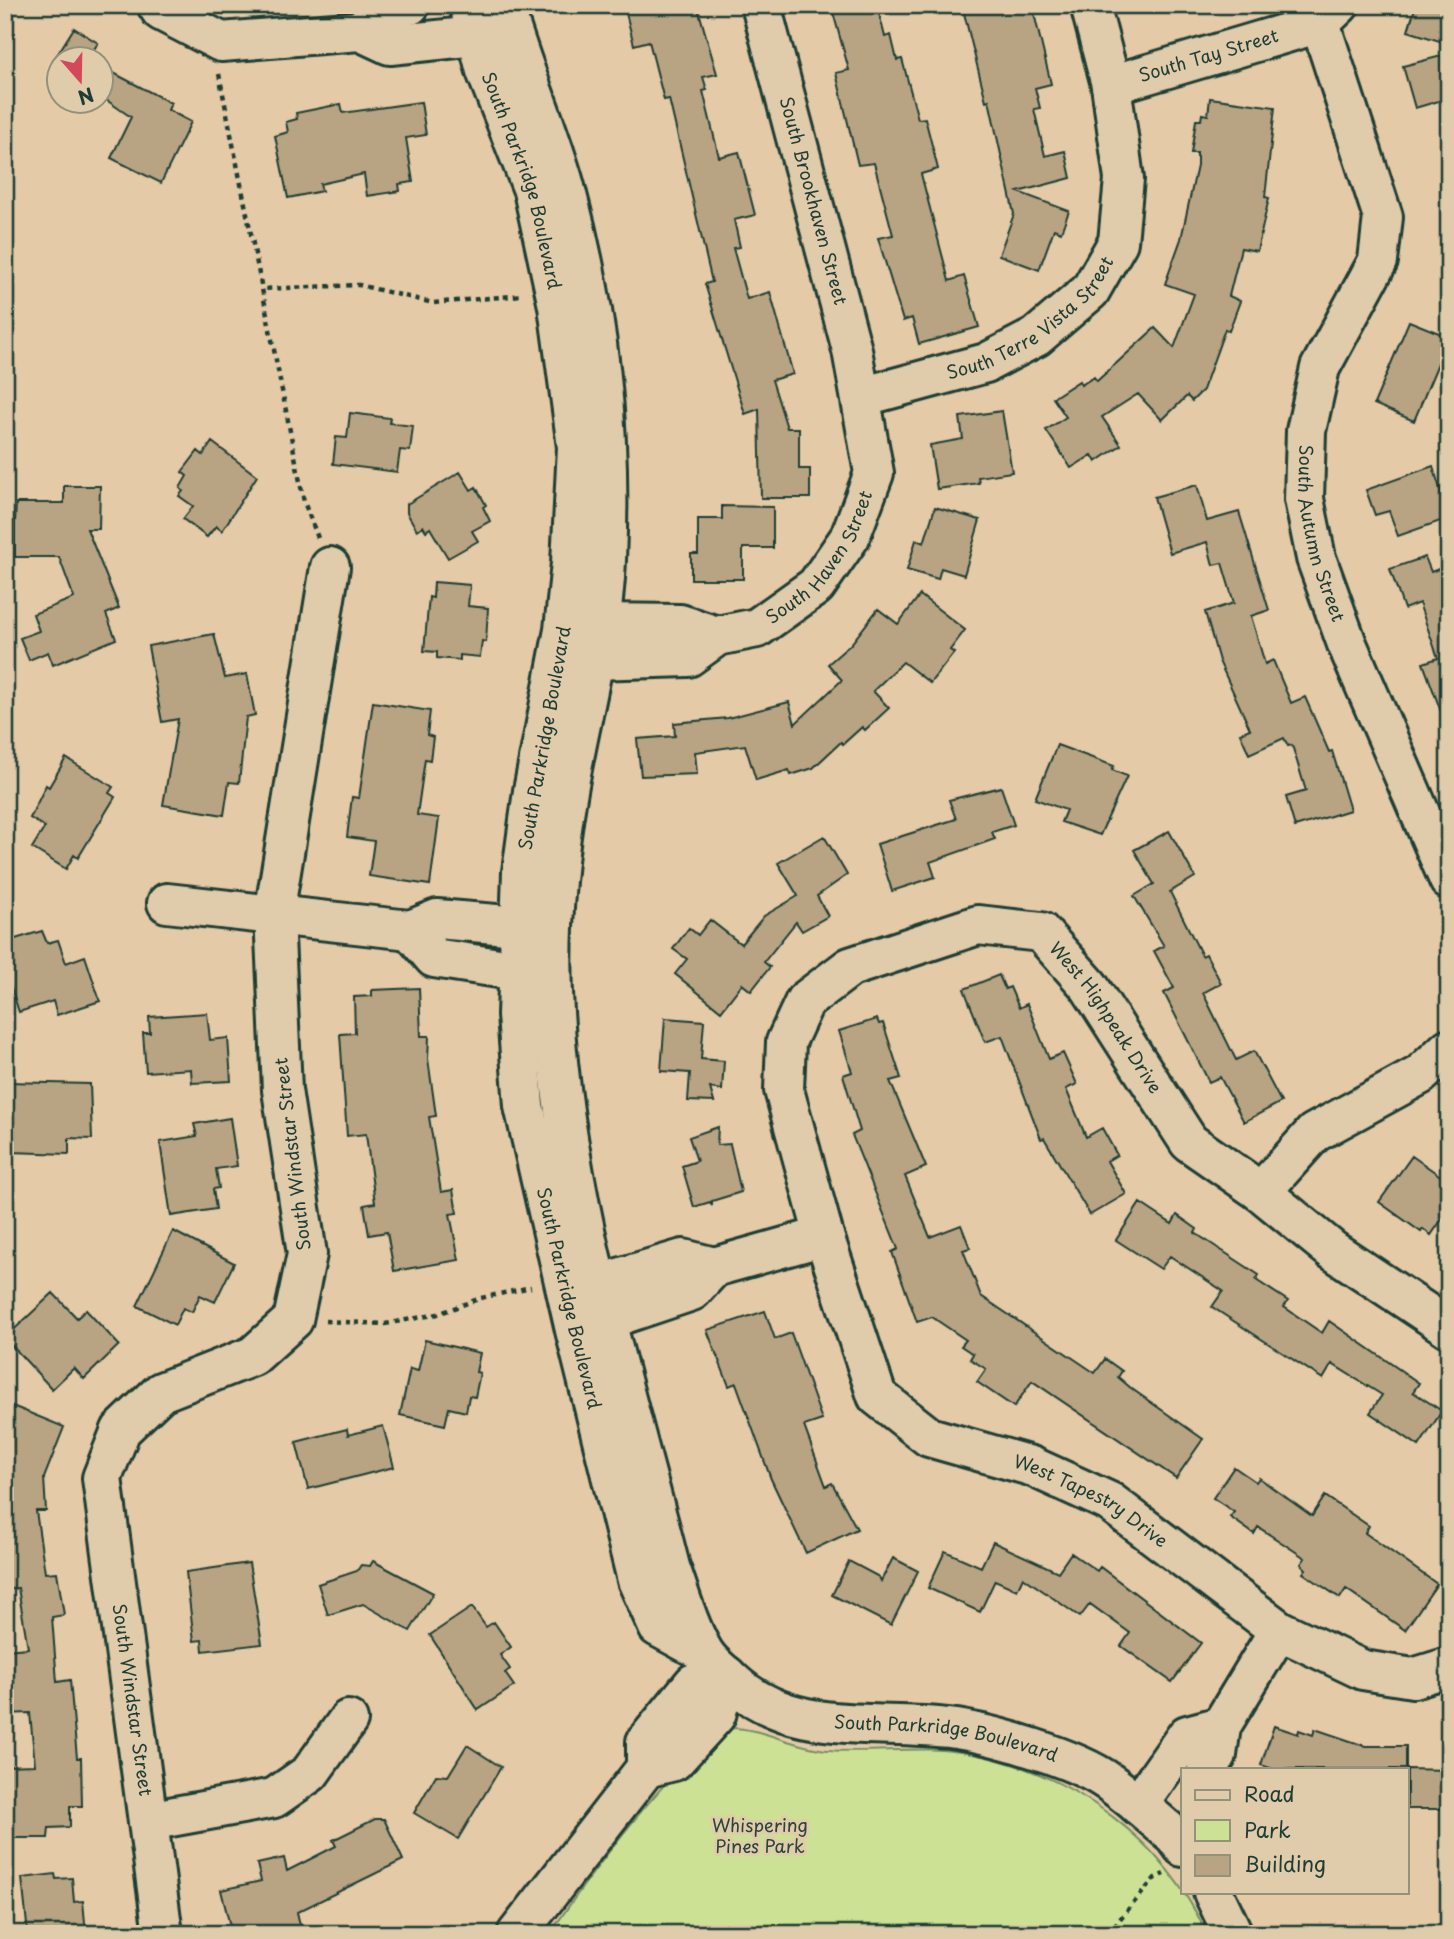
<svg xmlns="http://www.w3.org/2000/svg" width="1454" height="1939" font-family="'Playpen Sans',sans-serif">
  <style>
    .green { fill: #cde195; stroke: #768f64; stroke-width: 2 }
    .building { fill: #b8a482; stroke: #1f3d34; stroke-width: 2 }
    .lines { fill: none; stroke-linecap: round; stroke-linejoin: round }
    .minor-casing { stroke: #1f3d34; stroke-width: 44 }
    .path { stroke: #1f3d34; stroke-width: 4.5; stroke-dasharray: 5 5; stroke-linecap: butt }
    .minor { stroke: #e0cbaa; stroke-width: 38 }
    .labels { text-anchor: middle; stroke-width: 6; stroke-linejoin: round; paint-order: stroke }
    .street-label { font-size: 18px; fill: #1f3d34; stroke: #e0cbaa }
    .park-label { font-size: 18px; fill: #284539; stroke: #e0cbaa }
  </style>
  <rect width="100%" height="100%" fill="#e4caa6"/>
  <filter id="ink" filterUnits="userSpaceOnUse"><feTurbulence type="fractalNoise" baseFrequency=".0143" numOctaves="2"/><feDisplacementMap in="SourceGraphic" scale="14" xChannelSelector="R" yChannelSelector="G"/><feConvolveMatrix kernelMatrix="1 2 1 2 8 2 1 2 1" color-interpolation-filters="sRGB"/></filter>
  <g filter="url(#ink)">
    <path class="green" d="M731,1728C762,1728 795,1748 829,1750C876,1754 925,1744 972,1754C1076,1774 1164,1841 1207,1934H550C581,1886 682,1748 731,1728Z"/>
    <path class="building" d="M624,5H672L674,11L697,5L717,74L703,77L707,90L703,91L719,157L739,152L755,215L734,220L740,247L733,248L747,299L770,292L793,374L772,380L787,428H799V469H810V498H761L759,409L745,414L705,284L712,282L669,99L664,100L649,41L634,45Z
      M831,5H877L885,37L891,35L897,60L902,59L918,119L925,118L938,169L921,174L949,281L964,276L979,327L919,344L912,318L903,321L878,238L893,235L874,163L858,165L836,73L849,70Z
      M962,5H1032L1051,84L1035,88L1040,108L1034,109L1045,156L1065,151L1071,178L1018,192L1069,211L1061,232L1054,229L1039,270L999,255L1014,214L989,100L986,101Z
      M1416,5H1449V44L1408,31Z
      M74,28L98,43L87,60H54Z
      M1449,54V98L1415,108L1403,66Z
      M102,67L171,103L168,110L191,122L161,183L111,158L131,117L102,97Z
      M1210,98L1275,107L1265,197L1269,198L1257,251L1241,248L1229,296L1240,301L1229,331L1225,329L1203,390L1192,401L1187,396L1162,420L1138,394L1102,417L1121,445L1096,462L1092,455L1071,468L1046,430L1066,417L1053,398L1079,381L1081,385L1094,377L1097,381L1155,328L1174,348L1194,294L1165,284L1181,239L1197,166V153H1191L1196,120H1201L1202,114L1208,115Z
      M421,102L426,135L406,138L413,182L399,184L400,191L367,196L364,174L320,184L322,191L288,198L275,136L288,132L286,122L297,119L296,113L341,104L343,113Z
      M1409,321L1449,337L1414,421L1374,404Z
      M1002,411L1012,472L978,477L979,483L937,489L930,445L963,439L960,417Z
      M350,413L390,418L389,423L413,426L410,451L400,450L397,472L333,464L336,437L347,438Z
      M212,442L257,476L222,531L216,526L207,537L183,519L193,506L179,496L183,491L180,488L187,476L182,472L198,451L203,455Z
      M1433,466L1449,518L1398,536L1389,511L1375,515L1366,490Z
      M460,472L471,490L476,487L486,505L483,507L490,521L472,531L478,541L448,558L430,528L426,531L423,526L417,530L407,513V504Z
      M1197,485L1207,521L1239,512L1269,610L1251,616L1265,664L1273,660L1291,703L1305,697L1329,752L1332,751L1350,810L1295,827L1286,797L1306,791L1292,745L1288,746L1284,738L1249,754L1240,733L1250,729L1219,661L1205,612L1234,603L1222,563L1213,565L1207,542L1170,553L1154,497Z
      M64,486H100L99,529H87L119,608L106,614L116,639L53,665L48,652L29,660L20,638L39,631L33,614L74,598L59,557H15V522L16,503H64Z
      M722,506L773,507V548H743V579H691V554H698V519H722Z
      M935,507L980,520L964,575L941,568L938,579L907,570L916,540L924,543Z
      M1425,557L1431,572L1449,565L1446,725L1423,663L1438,658L1419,603L1404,609L1390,569Z
      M434,582L470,585L468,606L488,608L486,642L482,641L480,657L460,655V660L437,658V652L424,651L429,597L433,598Z
      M920,595L965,630L950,650L954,653L930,683L903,662L873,691L889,708L865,730L862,727L843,744L841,742L813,768L791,775L789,770L756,780L745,745L695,752L697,774L641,776L637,739L675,736L674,723L728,718L789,702L795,724L842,680L828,664L851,644L878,609L898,624Z
      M214,634L225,678L247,674L255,715L246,717L239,783L229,782L224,815L163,805L178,719L162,722L148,646Z
      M373,702L430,711L427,735L433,737L430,760L425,759L417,815L439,818L430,885L369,876L374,841L347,837L352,797L359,798Z
      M1057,745L1114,766L1112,770L1127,776L1100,835L1061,822L1066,810L1035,799Z
      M66,758L113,787L109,793L115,797L78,858L74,855L66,869L32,848L45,827L30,818L46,785L49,787Z
      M1001,787L1014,825L992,832L995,839L930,862L935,877L892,891L877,844L956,819L949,800Z
      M1169,831L1195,877L1170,892L1202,956L1206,954L1221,983L1203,993L1236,1060L1254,1051L1281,1102L1244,1122L1220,1077L1209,1082L1164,993L1174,988L1154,951L1164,946L1134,896L1154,884L1134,850Z
      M824,836L847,875L817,896L828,916L802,931L796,922L764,962L770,967L751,991L742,984L721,1011L675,974L687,959L673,949L689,928L698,935L710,920L741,944L764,916L798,896L778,863Z
      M42,931L47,943L58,940L66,963L85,956L100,1001L57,1015L53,1001L19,1012L5,969V942Z
      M999,975L1005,989L1010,987L1019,1008L1027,1004L1049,1059L1063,1053L1077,1084L1066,1089L1086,1137L1102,1128L1117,1155L1107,1161L1126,1194L1090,1215L1044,1138L1041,1139L1002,1036L985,1042L964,989Z
      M419,988L421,1036H429L428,1059L436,1116L429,1117L441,1192L453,1190L457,1213L450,1214L459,1260L394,1271L387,1232L369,1235L364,1205L375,1203L366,1134L347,1136L340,1034L355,1033L354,997L372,996V990Z
      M207,1013L210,1040L228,1038L231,1081L192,1083L191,1069L146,1072L143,1033H150L149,1017Z
      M665,1018L704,1021L701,1059L724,1061L722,1090L710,1088L714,1102L688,1101L690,1073L661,1071Z
      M877,1019L879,1024L883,1023L901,1078L890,1081L926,1167L905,1176L930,1237L961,1225L970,1248L963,1250L981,1296L1095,1373L1105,1359L1122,1371L1118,1377L1132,1389L1203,1439L1176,1478L1032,1381L1014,1407L977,1382L986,1369L970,1359L973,1354L961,1346L966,1340L932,1317L917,1322L892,1252L898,1249L852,1135L860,1131L843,1075L852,1072L839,1031Z
      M7,1082L90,1084L92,1139L69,1138V1154L11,1152L12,1133H5Z
      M230,1118L237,1166L216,1169L219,1188L213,1189L216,1209L171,1216L160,1142L197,1136L194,1124Z
      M718,1127L717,1145L730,1144L741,1192L712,1201V1206L710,1202L694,1207L682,1166L697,1161L689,1137Z
      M1412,1156L1449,1182V1209L1431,1235L1423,1229L1421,1232L1379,1202Z
      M1140,1203L1172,1224L1177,1215L1197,1229L1195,1233L1259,1275L1256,1280L1288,1301L1284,1307L1322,1333L1329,1321L1419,1383L1413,1392L1442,1411L1419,1446L1370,1413L1382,1395L1332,1364L1323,1379L1212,1307L1223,1291L1170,1256L1161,1269L1116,1240Z
      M173,1231L234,1263L215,1302L200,1295L192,1312L183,1308L175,1325L137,1306Z
      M53,1293L77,1318L86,1310L119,1345L84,1379L74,1368L52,1389L5,1338Z
      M765,1311L775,1339L791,1333L822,1420L804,1426L826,1486L832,1483L857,1529L806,1553L771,1479L736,1383L729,1386L707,1330Z
      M425,1340L480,1353L476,1372L480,1373L475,1397L469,1396L466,1412L449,1408L445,1425L400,1415L410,1369L418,1371Z
      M5,1403L64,1427L44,1478L46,1511H36L45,1573L57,1572L64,1615L52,1617L57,1682L70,1680L77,1758H81L82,1806H70V1827L49,1828L48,1838H5V1766L35,1765L30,1713L5,1714V1650L28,1648L18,1588L5,1590Z
      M383,1426L394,1467L308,1489L296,1442L347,1429L348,1435Z
      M1234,1467L1256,1482L1259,1478L1312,1516L1325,1496L1369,1526L1365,1533L1437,1584L1405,1630L1346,1589L1340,1598L1303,1573L1306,1569L1301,1564L1305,1558L1258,1527L1254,1534L1230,1517L1234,1512L1213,1498Z
      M993,1542L1058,1572L1071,1553L1097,1571L1100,1567L1201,1643L1172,1682L1121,1646L1130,1633L1090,1604L1080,1617L1023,1577L1017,1590L995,1580L980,1612L928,1588L945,1551L981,1567Z
      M893,1558L918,1571L891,1625L832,1595L849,1561L879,1577L881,1581Z
      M373,1561L433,1593L410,1631L363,1604L328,1615L318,1584L357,1571L361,1565L370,1566Z
      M249,1563L262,1644L203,1651L202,1640L194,1641L186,1572Z
      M472,1607L486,1627L494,1622L511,1647L500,1655L510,1669L505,1673L514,1686L478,1710L430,1635Z
      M1274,1726L1298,1734L1299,1730L1313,1735L1315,1729L1365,1746H1406V1769H1273L1261,1765Z
      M467,1745L501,1767L458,1839L414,1813L436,1775L448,1776Z
      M1407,1769L1446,1770L1445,1809H1407Z
      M375,1819H384L403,1860L297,1912L302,1934H232L221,1890L261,1881L257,1864L284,1858L287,1871L336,1846L333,1840Z
      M55,1874L56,1879L72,1878L74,1902L83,1901L86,1934H28L22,1878Z"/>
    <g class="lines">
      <defs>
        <g id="minor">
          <path d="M157,5L161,11L221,42L360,31L390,45L476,36L499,29"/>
          <path id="s1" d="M469,5L486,71L533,190L558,306L577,447L571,563L564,630L533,791L522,872L517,1015L524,1106L575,1330L637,1580L658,1627L702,1651"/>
          <path id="s2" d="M504,5C521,67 548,126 565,187C599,313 612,430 606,560C603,640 580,718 567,796C555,868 549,939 554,1012C565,1201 624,1384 670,1567C680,1594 688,1626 703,1651C710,1664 722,1671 732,1681C792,1737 875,1719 949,1728C990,1733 1076,1758 1109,1782C1132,1798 1153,1818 1175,1836L1183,1847"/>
          <path id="s3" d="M1320,23L1383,217L1378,261L1320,368L1306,431L1304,499L1316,558L1347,644L1449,880"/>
          <path d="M360,31L382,10L410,5"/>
          <path id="s4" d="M1111,85L1320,23L1339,5"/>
          <path id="s5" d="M861,397L986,363L1036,337L1090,291L1118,242L1124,179L1111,85L1090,5"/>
          <path d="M575,618L599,623L680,624L717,636"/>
          <path id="s6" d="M571,653L593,660L688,657L717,636L757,628L816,586L850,537L874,473L852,350L761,5"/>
          <path d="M167,903L410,930L437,919L543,928"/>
          <path d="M410,930L434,958L544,975"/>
          <path d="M1261,1192L1314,1133L1420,1075L1449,1048"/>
          <path id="s7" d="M824,1236L877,1396L929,1437L1031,1466L1110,1502L1279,1630L1363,1670L1413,1678L1449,1667"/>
          <path id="s8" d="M714,1267L824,1236L784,1090L786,1042L805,1001L850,967L978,925L1041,932L1089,986L1189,1142L1261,1192L1332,1250L1449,1328"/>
          <path d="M575,1291L683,1259L714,1267"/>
          <path d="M582,1328L692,1291L714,1267"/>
          <path d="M727,1676L716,1715L674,1761L646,1768V1742L694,1683Z"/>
          <path d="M1207,1769L1217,1755L1221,1726L1279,1630"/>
          <path d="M1138,1805L1187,1735L1221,1726"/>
          <path d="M148,1821L274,1798L310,1773L348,1720"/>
          <path d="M1213,1892L1233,1934"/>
          <path d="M163,1934L102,1478L121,1430L161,1392L253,1356L293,1320L307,1254L282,1090L274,915L330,567"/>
          <path d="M517,1934L646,1768"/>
        </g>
      </defs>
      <use href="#minor" class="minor-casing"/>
      <path class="path" d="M219,74L262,289
        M318,538L304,502L262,289L359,285L433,303L523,295
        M325,1321L385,1324L438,1314L481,1298L531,1287
        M1107,1934L1155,1878L1164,1874"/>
      <use href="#minor" class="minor"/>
    </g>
  </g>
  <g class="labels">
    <g class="street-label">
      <text dy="6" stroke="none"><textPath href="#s4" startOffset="102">South Tay Street</textPath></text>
      <text dy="6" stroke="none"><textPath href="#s1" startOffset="184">South Parkridge Boulevard</textPath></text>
      <text transform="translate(813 201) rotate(75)" y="6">South Brookhaven Street</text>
      <text dy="6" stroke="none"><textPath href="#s5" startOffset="192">South Terre Vista Street</textPath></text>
      <text dy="6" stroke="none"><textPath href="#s3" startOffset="539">South Autumn Street</textPath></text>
      <text dy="6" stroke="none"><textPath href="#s6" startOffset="292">South Haven Street</textPath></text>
      <text transform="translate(545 738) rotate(-80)" y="6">South Parkridge Boulevard</text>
      <text dy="6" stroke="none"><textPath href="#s8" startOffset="721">West Highpeak Drive</textPath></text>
      <text transform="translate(293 1154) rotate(-97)" y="6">South Windstar Street</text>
      <text dy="6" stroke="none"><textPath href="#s1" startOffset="1318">South Parkridge Boulevard</textPath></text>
      <text dy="6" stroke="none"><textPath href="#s7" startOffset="410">West Tapestry Drive</textPath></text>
      <text transform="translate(132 1700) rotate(82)" y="6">South Windstar Street</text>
      <text dy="6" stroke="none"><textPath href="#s2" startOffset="1951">South Parkridge Boulevard</textPath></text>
    </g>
    <g class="park-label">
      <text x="760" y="1832">Whispering<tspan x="760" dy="21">Pines Park</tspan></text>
    </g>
  </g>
  <rect width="1454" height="1939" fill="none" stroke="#e0cbaa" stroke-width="28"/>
  <rect x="14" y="14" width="1426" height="1911" fill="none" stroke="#1f3d34" stroke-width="2.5" filter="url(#ink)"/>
  <rect x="1181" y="1768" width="228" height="126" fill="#e0cbaa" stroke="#93927b" stroke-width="2"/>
  <rect x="1195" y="1790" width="35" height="10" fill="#e0cbaa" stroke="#93927b" stroke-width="2"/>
  <text x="1244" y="1802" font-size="21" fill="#1f3d34">Road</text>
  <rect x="1195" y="1820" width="35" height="21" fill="#cde195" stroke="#93927b" stroke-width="2"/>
  <text x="1244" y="1838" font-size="21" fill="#1f3d34">Park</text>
  <rect x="1195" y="1855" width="35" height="21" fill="#b8a482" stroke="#93927b" stroke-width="2"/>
  <text x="1244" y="1872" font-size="21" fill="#1f3d34">Building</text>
  <g transform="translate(80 80) rotate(160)"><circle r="33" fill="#e0cbaa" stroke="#93927b" stroke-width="2"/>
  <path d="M0-5L12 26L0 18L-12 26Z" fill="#d1495b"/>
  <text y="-10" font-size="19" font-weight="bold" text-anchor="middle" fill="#1f3d34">N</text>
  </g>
</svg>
